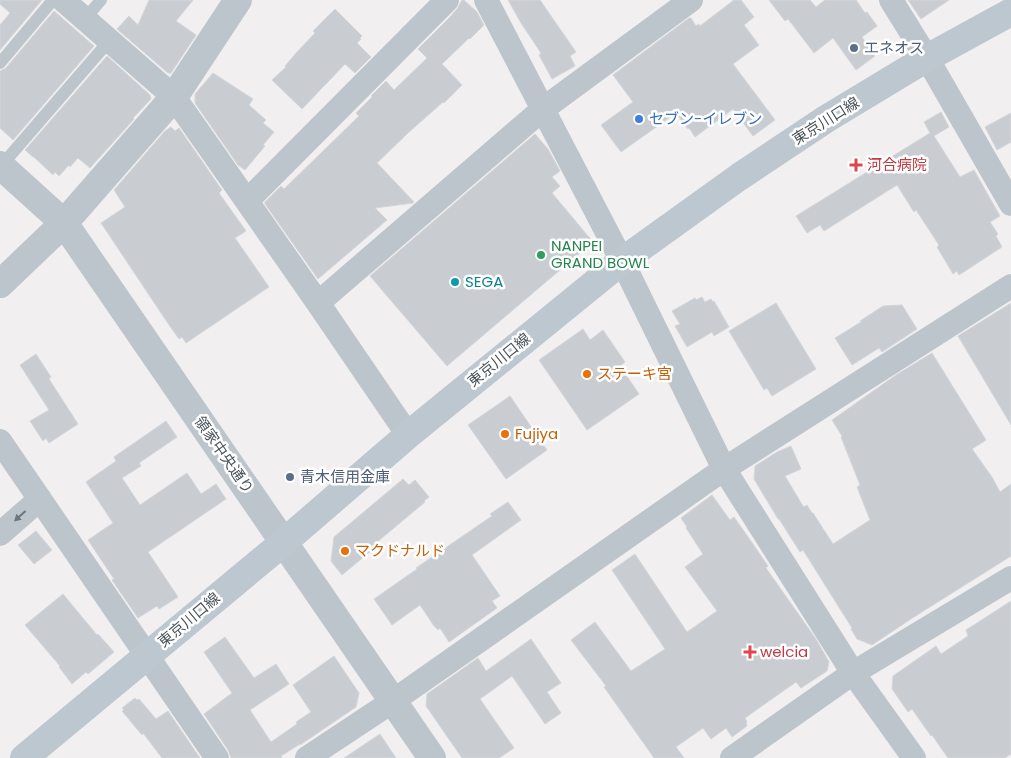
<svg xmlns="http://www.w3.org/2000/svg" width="1011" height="758" font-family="Poppins,'Noto Sans JP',sans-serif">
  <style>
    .building { fill: #c9cdd1; stroke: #d3d6da }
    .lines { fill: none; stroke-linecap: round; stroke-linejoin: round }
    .service { stroke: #bcc5cb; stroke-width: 12 }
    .minor { stroke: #bcc5cb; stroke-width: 24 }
    .tertiary { stroke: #bcc5cb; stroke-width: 28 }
    .secondary { stroke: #bcc7cf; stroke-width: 28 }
    .oneway { fill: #6b767d }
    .service-dot { fill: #5c6f8a; stroke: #fff; stroke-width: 2 }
    .shop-dot { fill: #3f7fe0; stroke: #fff; stroke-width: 2 }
    .health-dot { fill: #e0444e; stroke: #fff; stroke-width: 2 }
    .leisure-dot { fill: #2e9e5b; stroke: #fff; stroke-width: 2 }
    .culture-dot { fill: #0f9aa8; stroke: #fff; stroke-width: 2 }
    .food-dot { fill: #e8710a; stroke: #fff; stroke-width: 2 }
    .labels { text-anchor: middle; stroke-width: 5; stroke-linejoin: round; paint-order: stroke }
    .service-label { font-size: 15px; fill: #4e5e75; stroke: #fff; text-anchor: start }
    .shop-label { font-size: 15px; fill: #366cbe; stroke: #fff; text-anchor: start }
    .street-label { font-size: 15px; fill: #48545b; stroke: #fff }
    .health-label { font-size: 15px; fill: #be3a42; stroke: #fff; text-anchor: start }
    .leisure-label { font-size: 15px; fill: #27864d; stroke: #fff; text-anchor: start }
    .culture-label { font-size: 15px; fill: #0d838f; stroke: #fff; text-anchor: start }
    .food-label { font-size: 15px; fill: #c56008; stroke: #fff; text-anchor: start }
  </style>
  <rect width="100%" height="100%" fill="#f1efef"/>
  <path class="building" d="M0,0H42L0,50V25L10,13L0,4Z
    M149,0H193L176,21L196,35L171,73H168L117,29L129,16L138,25Z
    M462,0H464L477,12L484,25L470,39L469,38L442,64L462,85L444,103L443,102L408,133L377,163L414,202L413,203L375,208L387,220L318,279L265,204V202L281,186L284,189L359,116L356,113L372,97L371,96L386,81L394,90L427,58L418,49L449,18L457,9Z
    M508,0H540L576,52L570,56L575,66L552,79L539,55L541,53L521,23Z
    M734,0H741L754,17L744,25L759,45L733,64L775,120L753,136L733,109L695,137L689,128L688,129L676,113L621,152L601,125L633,102L613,75L689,18H691L696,26L699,24L700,26Z
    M769,0H810L816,7L825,0H856L865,13L867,12L877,26L862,37L875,56L856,70L833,38L814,53L788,19L785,21Z
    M908,0H949L921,19Z
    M335,9L362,36L360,38L361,39L357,43L371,57L355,73L345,64L302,109L272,80L286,67L285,66L297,52L315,33L313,31Z
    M54,11L94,46L13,140L0,128V71L6,68Z
    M107,56L150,95L151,99L133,118L134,119L90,168L78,158L70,167L69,165L59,176L55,172L53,175L34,157H33L25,150Z
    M213,73L253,99L249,105L266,120L263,123L274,132L263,145L265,146L245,170L238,165L195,103V94Z
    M941,112L949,127L934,136L960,177L974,170L1000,216L990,222L998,234L996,236L1002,247L959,275L957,271L953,274L937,247L939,245L916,210L914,212L897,185L824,231L820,225L807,233L796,216L930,133L924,122Z
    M1011,113V142L997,150L985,127Z
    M171,127L175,131L179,128L222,190L219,193L246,231L235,238L269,287L186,343L182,337L179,339L167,322L101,223L125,207L114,190L165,131Z
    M535,134L548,149L560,171L552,177L560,186L552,193L593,242L447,366L370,276Z
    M702,297L705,302L711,299L713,302L714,301L729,327L714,336L712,332L687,347L675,326L680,324L672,311L695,298L696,300Z
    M776,303L816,369L772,396L767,388L764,390L729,331Z
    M1011,303V425L958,336Z
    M902,305L917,329L882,352L879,348L852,365L835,338L861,322L860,321L883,306Z
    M583,329L590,340L603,330L625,362L620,366L639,394L587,430L539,360Z
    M932,353L986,440L972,449L992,477L1000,492L1011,484V556L914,617L872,645L857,639L851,629L852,628L803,550L800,552L779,519H778L754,479L755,466L777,452L791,446L801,469L785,476L803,506L804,507L807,505L812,513H813L833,544L870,520L857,487L860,485L841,437L842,436L832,420L896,375Z
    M36,354L51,377L49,379L78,424L49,443L46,438L43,441L30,421L49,410L20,365Z
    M510,396L547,450L506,479L468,425Z
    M166,421L177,437L139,463L141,466L122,478L140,505L187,473L201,494L216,484L226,499L148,552L178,597L159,609L157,606L138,618L112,580L114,579L88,540L113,523L86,482L116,461L114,457Z
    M403,479L409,485L415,480L429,497L424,501L425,502L376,543L378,545L342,575L331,561L334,537Z
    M712,495L730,520L734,517L753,544L768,566L766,568L816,639L829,662L827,671L801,688L796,682L745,718L747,722L746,723L747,726L732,737L726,728L711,739L703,728L676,747L684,758H654L604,687L606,686L571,640L595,622L631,671L665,649L612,570L635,554L687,632L717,611L685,567L703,554L686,528L687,527L681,518Z
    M508,502L521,520L472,555L500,596L492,601L497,608L449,642L440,628L438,630L434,626L420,605L392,625L374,599L417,569L416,568L492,516L490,514Z
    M36,531L52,550L34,564L18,545Z
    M63,594L97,635L98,634L114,652L88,674L86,672L72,684L59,667L60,666L25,625Z
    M1011,601V754L1005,758H948L932,735L931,736L912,709L908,712L892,689L893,676L936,646L941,654L968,636L966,630Z
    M225,637L254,678L276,664L289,684L250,710L271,742L297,724L296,722L311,712L293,685L334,656L359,693L356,707L300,745V744L281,756L282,758H231L228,750L204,714L232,693L204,652Z
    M531,639L561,683L547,692L561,713L545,724L512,676L480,699L514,748L499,758H462L426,706L427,694L478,658L486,671Z
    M135,698L137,700L139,699L156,719L168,711L200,758H162L143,733L142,735L122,711L124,710L122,708Z
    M380,734L396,758H344Z"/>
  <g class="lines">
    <path class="service" d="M85,19L101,0
      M0,63L53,0
      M1,166L109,41"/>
    <path class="minor" d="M63,0L174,97L318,303L408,435
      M486,0L622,261L724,469L853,673L914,758
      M891,0L927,58L1011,204
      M247,201L447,0
      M318,303L543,109L691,0
      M0,441L217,758
      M0,534L40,499
      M307,758L393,701L724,469L1011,286
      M732,758L853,673L1011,578"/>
    <path class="tertiary" d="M0,165L64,223L432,758
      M0,284L64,223L174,97L238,0"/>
    <path class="secondary" d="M24,758L284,542L408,435L622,261L739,177L826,119L927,58L1011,12"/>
  </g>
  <defs><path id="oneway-solid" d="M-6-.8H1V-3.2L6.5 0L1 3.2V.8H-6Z" transform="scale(1.25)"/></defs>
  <use class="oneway" href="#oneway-solid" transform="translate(20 516) rotate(138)"/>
  <g class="service-dot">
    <circle cx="854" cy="48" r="5"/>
    <circle cx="290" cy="477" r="5"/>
  </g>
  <circle class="shop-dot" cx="639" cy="119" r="5"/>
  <g class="health-dot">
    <path d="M853.5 157.5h5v5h5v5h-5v5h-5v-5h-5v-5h5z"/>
    <path d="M747.5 644.5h5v5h5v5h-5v5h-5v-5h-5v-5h5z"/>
  </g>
  <circle class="leisure-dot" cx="541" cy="255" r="5"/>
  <circle class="culture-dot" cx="455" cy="282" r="5"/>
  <g class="food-dot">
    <circle cx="587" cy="374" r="5"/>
    <circle cx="505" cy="434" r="5"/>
    <circle cx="345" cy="551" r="5"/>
  </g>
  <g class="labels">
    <g class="service-label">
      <text x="864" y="53">エネオス</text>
      <text x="300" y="482">青木信用金庫</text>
    </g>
    <g class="shop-label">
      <text x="649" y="124">セブン-イレブン</text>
    </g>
    <g class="street-label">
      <text transform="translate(826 121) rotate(-32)" y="5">東京川口線</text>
      <text transform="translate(499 360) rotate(-39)" y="5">東京川口線</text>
      <text transform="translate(224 455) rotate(55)" y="5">領家中央通り</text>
      <text transform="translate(189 620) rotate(-40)" y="5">東京川口線</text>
    </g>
    <g class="health-label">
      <text x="867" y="170">河合病院</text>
      <text x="760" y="657">welcia</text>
    </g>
    <g class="leisure-label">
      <text x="551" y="251">NANPEI<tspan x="551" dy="17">GRAND BOWL</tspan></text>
    </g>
    <g class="culture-label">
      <text x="465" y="287">SEGA</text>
    </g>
    <g class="food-label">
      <text x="597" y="379">ステーキ宮</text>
      <text x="515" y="439">Fujiya</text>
      <text x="355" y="556">マクドナルド</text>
    </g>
  </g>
</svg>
